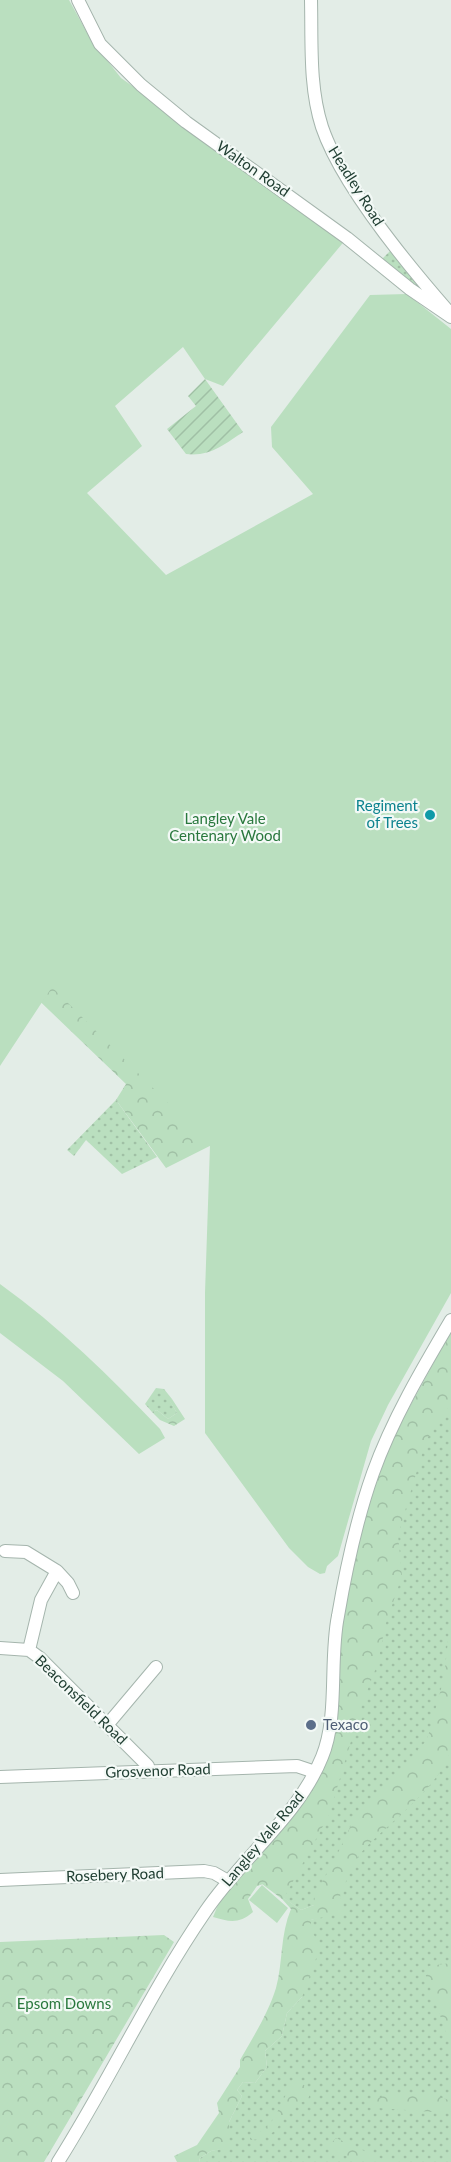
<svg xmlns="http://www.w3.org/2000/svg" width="451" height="2162" font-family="Lato,sans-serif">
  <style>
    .grass { fill: url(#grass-dots) }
    .forest { fill: url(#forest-crowns) }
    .park { fill: #badfbf }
    .garden { fill: url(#garden-furrows) }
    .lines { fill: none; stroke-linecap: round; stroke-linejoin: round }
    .minor-casing { stroke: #a5b5ad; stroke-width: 14 }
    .minor { stroke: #fff; stroke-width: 12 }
    .culture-dot { fill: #0f9aa8; stroke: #f3f9f6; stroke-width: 2 }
    .service-dot { fill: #5c6f8a; stroke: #f3f9f6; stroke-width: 2 }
    .labels { text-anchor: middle; stroke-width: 4.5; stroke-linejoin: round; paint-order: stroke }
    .street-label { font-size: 15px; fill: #213f33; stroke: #f3f9f6 }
    .culture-label { font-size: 15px; fill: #0d838f; stroke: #f3f9f6; text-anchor: end }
    .park-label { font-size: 15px; fill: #29783d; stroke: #f3f9f6 }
    .service-label { font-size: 15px; fill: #4e5e75; stroke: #f3f9f6; text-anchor: start }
  </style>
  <defs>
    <pattern id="grass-dots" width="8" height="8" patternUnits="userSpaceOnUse" patternTransform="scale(1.5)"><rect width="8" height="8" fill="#badfbf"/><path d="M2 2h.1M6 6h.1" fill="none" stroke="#a0c0a5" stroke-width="1.8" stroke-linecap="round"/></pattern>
    <pattern id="forest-crowns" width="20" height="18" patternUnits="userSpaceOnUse" patternTransform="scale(1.5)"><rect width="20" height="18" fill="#badfbf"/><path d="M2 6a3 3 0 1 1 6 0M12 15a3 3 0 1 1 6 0" fill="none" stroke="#a0c0a5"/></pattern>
    <pattern id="garden-furrows" width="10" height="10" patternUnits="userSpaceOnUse" patternTransform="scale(1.5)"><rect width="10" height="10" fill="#badfbf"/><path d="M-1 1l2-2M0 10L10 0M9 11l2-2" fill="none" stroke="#a0c0a5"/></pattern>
  </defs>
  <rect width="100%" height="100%" fill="#e3ede7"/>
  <path class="grass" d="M391,250L436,302L382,259Z
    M116,1100L157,1157L122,1174L86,1140L74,1156L67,1150Z
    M451,1331V2162H199L200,2158L211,2151L229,2147V2122L242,2096L237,2090L243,2082L255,2083L267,2067L265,2051L282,2036L287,2013L302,1997L311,1920L328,1914L314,1905L301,1910L263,1884L257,1886L274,1837L306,1798L328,1758L335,1722Z
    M156,1388L164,1389L172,1399L170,1401L177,1413L168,1419L157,1410L152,1412L145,1404Z"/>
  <path class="forest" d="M0,934L347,1077L166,1168L116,1100L126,1084L0,963Z
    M451,1331V1410L448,1408L426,1440L398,1535L402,1576L385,1626L378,1663L363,1701L329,1815L284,1898L301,1910L314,1905L315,1895L335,1859L353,1821L427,1740L444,1678L451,1612V1749C441,1787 386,1824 360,1854C351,1865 346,1883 340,1896L345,1912L311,1920V1931L321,1945L302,1997L287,2013L282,2036L265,2051L267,2067L255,2083L243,2082L237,2090L242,2096L229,2122V2148L211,2151L200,2158L199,2162H177L174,2156L197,2145L219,2113L217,2103L240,2067V2060C253,2037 268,2014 276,1988C283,1962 280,1935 291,1909L282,1899L262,1884L257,1886L248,1899L253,1912C239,1924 230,1922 213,1917L220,1900L306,1798L328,1758L335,1722L337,1653L347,1588L364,1522L385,1452Z
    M172,1399L185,1419L174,1426L160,1420L152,1412L157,1410L168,1419L177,1413L169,1400Z
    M164,1935L174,1942L44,2162H0V1942Z
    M451,1963V2036L447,2035L425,1973L429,1966Z
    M296,2082L304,2085L310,2093L308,2100L289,2106C280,2127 273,2139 250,2140V2135C279,2130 276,2101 296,2082Z
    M391,2094H433L451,2101L447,2113L365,2107L370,2100Z
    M336,2138L382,2159L403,2162C371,2162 355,2162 327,2148Z"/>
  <path class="park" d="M0,0H69L91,40L121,78L347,238L223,386L205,379L183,347L115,406L142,446L87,493L166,575L313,494L272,447L271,427L370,295L407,294L451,329V1293L388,1405L371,1441L338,1556L327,1566L325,1573L320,1574L308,1567L289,1548L205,1433V1293L210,1145L52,987L0,1066Z
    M0,1284C59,1326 110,1377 160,1429L165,1438L139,1454L63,1381L0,1333Z
    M262,1885L288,1908L277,1923L249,1900Z"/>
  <path class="garden" d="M205,379L243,432C225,444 210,457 186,454L167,429L196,406L188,396Z"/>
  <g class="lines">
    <defs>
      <path id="minor" d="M78,0L100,44L141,85L186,122L347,238L410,289L451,317
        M311,0C312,42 309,87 322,127C342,186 407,264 448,311
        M5,1551L26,1552L57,1571L41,1600L29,1650
        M57,1571L68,1583L73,1593
        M0,1648L29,1650L40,1658L148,1766V1772
        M108,1724L156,1667
        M0,1777L297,1766L315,1772
        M0,1880L204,1871L214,1873L228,1881
        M58,2162C110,2080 150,1992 205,1912C240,1859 298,1817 322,1757C339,1716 329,1660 338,1616C346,1569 357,1518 373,1473C392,1420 422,1369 451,1320"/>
    </defs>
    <use href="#minor" class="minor-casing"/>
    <use href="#minor" class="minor"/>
  </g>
  <circle class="culture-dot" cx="430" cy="815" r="6"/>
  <circle class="service-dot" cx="311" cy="1725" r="6"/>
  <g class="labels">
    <g class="street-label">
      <text transform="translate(253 169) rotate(35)" y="5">Walton Road</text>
      <text transform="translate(356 186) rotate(58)" y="5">Headley Road</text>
      <text transform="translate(81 1700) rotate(44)" y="5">Beaconsfield Road</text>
      <text transform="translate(158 1771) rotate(-2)" y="5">Grosvenor Road</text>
      <text transform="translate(263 1839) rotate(-50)" y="5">Langley Vale Road</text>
      <text transform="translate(115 1875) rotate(-2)" y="5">Rosebery Road</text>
    </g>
    <g class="culture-label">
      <text x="418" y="811">Regiment<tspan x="418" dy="17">of Trees</tspan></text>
    </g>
    <g class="park-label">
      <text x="225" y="824">Langley Vale<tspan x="225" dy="17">Centenary Wood</tspan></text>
      <text x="64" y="2009">Epsom Downs</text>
    </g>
    <g class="service-label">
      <text x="323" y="1730">Texaco</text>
    </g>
  </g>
</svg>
